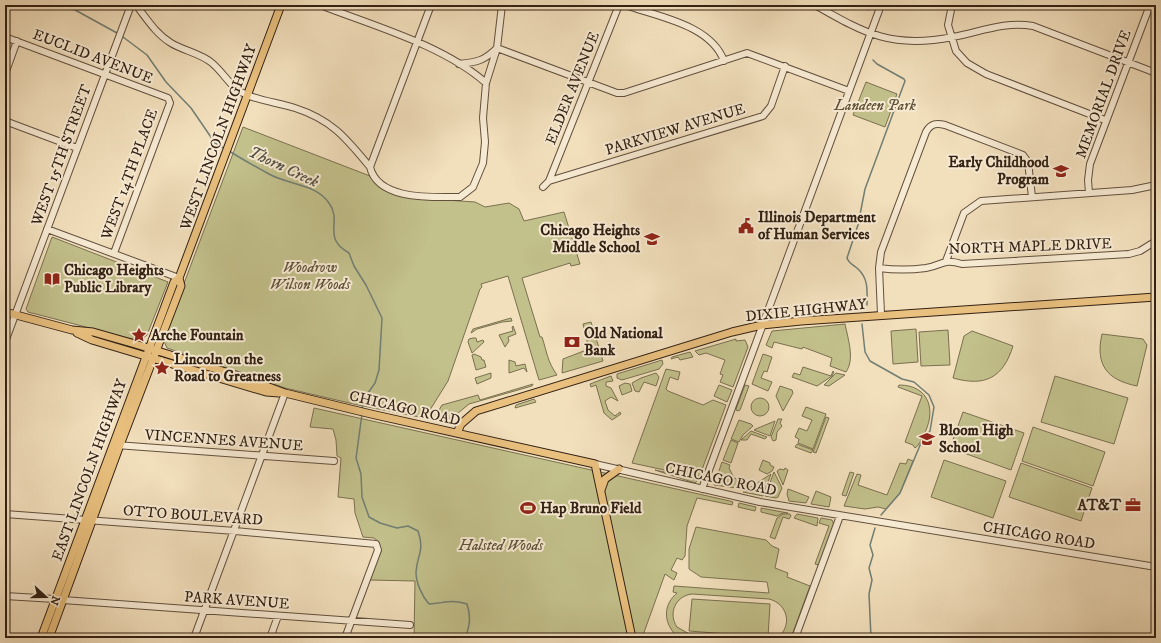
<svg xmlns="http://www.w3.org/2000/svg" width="1161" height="643" font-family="'IM FELL DW Pica',serif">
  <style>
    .green { fill: #c2c08b; stroke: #7a7050 }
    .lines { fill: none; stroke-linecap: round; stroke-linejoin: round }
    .stream { stroke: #717e73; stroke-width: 1.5 }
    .minor-casing { stroke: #62503e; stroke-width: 8 }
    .major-casing { stroke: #322114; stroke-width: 9 }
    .minor { stroke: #f7ead3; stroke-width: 6 }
    .major { stroke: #e9c07e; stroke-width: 7 }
    .labels { text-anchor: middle; stroke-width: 4; stroke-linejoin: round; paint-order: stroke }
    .street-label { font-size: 15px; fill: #322114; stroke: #f7ead3 }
    .park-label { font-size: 15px; font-style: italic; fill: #5d5138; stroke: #f7ead3 }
    .poi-label { font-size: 15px; font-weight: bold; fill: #322114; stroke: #f7ead3; text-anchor: start }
    .water-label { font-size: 16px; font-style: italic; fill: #525043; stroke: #f7ead3 }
  </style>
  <rect width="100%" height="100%" fill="#f2dfbc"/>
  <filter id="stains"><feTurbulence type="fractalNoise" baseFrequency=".005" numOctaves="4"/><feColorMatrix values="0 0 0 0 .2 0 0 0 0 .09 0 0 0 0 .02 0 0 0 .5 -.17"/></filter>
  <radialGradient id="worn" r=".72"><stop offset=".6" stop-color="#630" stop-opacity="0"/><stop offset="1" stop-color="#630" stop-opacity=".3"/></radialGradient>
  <path class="green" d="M866,82L897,94L885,127L853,115Z
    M243,127L370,176L375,181L415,198L475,202L485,207L509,203L519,209L524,221L564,212L580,264L571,266L570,263L522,278L540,337H542C547,352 547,361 557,375L539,380L508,276L481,284L482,287L480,289L448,381L425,418L358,405L285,388L167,348L163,339Z
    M52,237L168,282L147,335L142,339L136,340L28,312L26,309Z
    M511,318L512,321L502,322L477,329L471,333L473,329Z
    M591,322L603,361L562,373L563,359L589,349L583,324Z
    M845,324C848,339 855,359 846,372L830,366L832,358L803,347L802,349L774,342L772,348L766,345L772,331Z
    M513,326L516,334L508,337L509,341L505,347L499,335L513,331L512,327Z
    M916,329L918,362L893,364L891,331Z
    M948,330L950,365L921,366L919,332Z
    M972,331L1013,346C1003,378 985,387 953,378L964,336Z
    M1102,334L1143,339L1147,345L1137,386C1107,380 1095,365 1102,334Z
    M473,338H476L477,342L483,340L484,342L472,353L468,342L469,339Z
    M736,339V341L745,340L748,347L733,387L720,382L723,375L720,374L725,360L706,353L699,355L695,351Z
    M690,352L693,357L680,360L678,357L671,359L672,357Z
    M474,354L481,357L482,360H484L486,367L476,370L472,355Z
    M763,354L772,357L767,372L764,371L761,378L772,382L768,391L752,384Z
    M509,360L515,362L516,366L525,364L527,372L524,368L509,373Z
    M662,360L663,364L659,369L622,380L617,378V374Z
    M803,367L831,376L833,371L834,372L832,376L817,386L792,377L794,373L800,375Z
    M666,369L680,372L678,380L670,377L666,389L668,391L703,405L713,400L726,405L700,475L697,477L632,463Z
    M491,373V378L477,384L475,378Z
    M656,373L659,377L656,386L644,382L639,392L635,391L632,383L641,378Z
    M836,373L845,375L829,386L824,385Z
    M611,376L613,381L606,382V386L611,388L618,401L611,397L605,401L608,410L615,416L620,412L621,414L612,420L604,413L596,385L591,387L590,384Z
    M1055,376L1128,398L1114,444L1041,422Z
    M625,383L630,384L632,391L622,395L619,386Z
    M533,384L532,386L469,404L451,419L436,415L442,405L478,395L480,400Z
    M719,385L732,390L727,402L714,396Z
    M745,385L749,386L740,410L737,411L736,409Z
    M899,385C930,385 937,412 923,436C921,440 919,446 915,448L913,445L905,442L922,396L898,387Z
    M780,386L792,390L793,393L783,411L776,396Z
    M751 407a9 9 0 1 1 18 0a9 9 0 1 1-18 0Z
    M534,399L536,402L515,408L516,405Z
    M806,407L826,414L813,449L798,443L799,439L795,437L799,428L807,431L812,420L802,416Z
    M314,408L730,501L733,502L732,505L697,498L687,526L685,556L682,560L677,558L671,570L677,573L674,580L665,574L642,638H414L415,581L369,580L381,551L379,542L374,538L363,537L355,513L354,499L338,497L341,458L337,456L336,440L333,429L310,427Z
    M963,412L1024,433L1011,470L950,448Z
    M826,417L829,418L816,453L813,452Z
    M778,419H782L780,423L782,426L777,432L776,440L773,441L771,437Z
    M739,420L751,424L753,426L743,435L739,442L731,439Z
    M775,421L770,436L754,430C755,429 773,422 775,421Z
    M1033,427L1105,452L1093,486L1022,461Z
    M751,431L767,437L765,439L751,434L747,440H741Z
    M731,440L738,443L731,463L723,460Z
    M797,444L813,450L811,453L795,447Z
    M908,459L913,461L900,493L886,509L878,507L865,509L844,506L857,474L861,475L858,485L887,495L900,463L906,464Z
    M763,460L770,463V465L774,467L772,471L767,474L759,470Z
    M944,460L1006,481L993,518L931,497Z
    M722,462L730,465L729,468L734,478L740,480L737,488L714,485Z
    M1021,463L1092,488L1081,521L1009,497Z
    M785,468L788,470L783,485L777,471L780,469L784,470Z
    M655,470L697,479H699L695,483Z
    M774,472L782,488L778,497L776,498L765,496Z
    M850,472L854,473L846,496L842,495Z
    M771,474L763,496L743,492Z
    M788,489L809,497L806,503L789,501L787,494Z
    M816,491L831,497L829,507L811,504Z
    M739,503L756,507L755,511L738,507Z
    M761,508L788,513H783L777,516L761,512Z
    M783,514H790L791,516L789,519L783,517L775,539L770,537L777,518Z
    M797,514L818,518L817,526L794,518Z
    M821,518L832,520L834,525L819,565L815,564L829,526L819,523Z
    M696,527L766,540L772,546L779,549L775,568L788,573L787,577L810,586L791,638H777C793,626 788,604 769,599L692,594C675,596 668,614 677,627L691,635L733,638H670V634L674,633C663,620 664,604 677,593L673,592L674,586L769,593L767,582L701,577L689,569V549Z
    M692,599L770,604L768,637L689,631Z"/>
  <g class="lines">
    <path class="stream" d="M66,5L117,33
      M866,5L868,10
      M123,37L147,55L166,82L191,108L215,143L225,149
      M229,151C242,159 256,167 269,174C288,185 315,183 329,203C343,222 321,237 349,253L354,266L366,285L382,318L379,370L375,383L363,400L362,410
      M867,305C867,292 869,279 858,269C854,265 849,264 847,258L858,225L865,189L905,81L904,79L877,64L873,60
      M862,324L865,352L870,361L902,379L914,382L929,395L934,407L930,431L921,443L900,493L881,515
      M362,414L356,458L361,474L362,497L369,517L380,523L397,528L408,526L418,531C425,551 417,555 416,572C416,583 422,596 429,604C445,603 452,599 467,604C471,617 470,626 465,638
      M871,638L869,594L872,580L869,568L873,555L870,545L875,528"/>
    <defs>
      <path id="minor" d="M136,5C147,19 156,34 171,43C184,51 200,53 212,63C225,74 231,89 247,95C262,101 279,103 295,108C332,120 346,138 370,167C378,201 433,197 460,197L473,187L483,163L485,142L483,118L486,83L497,48L502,5
        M320,5C374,26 443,45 486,83
        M625,5C659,17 711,25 724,61
        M815,5C866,34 892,49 953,37C980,32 1005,21 1033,26L1156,73
        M952,5L948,25L956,51L967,63L986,74L1105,120
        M5,37L168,98L170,103L114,253
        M459,64C477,62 484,61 497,48L617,93H624L747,53L849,91
        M5,74L17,41
        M5,121L77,148
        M370,167L431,5
        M549,181L619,5
        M543,187L549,181L763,116L771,106L785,66
        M1089,193L1088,180L1090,164L1150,5
        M47,229L179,278
        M946,261L964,213L981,201L1132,190L1156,185
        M879,268C894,270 911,270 926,268C943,265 943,258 962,264L1129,254L1140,251L1156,241
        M881,314L879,268L881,252L926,132C931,123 937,123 945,125L1023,155L1028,162L1032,197
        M5,342L131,5
        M116,445L334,461
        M595,464L760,502L1156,567
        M702,489L881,5
        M5,514L235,531L376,544L378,550L345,638
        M5,596L55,599
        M63,600L410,625
        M5,636L11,638
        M194,638L285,393
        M270,638L278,616
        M795,638L840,516"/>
      <path id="major" d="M5,312L72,330L93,332L135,344L242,377L285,393L371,414L595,464L632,638
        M77,333L92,340L266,392L279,393
        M457,433L461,424L476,411L732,332L762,325L801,321L1156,297
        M601,490L605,479L619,469
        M41,638L174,282L179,278
        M49,638L120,445L181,286L179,278L281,5"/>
    </defs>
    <use href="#minor" class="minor-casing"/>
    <use href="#major" class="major-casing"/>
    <use href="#minor" class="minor"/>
    <use href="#major" class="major"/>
  </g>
  <defs>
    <symbol id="school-bare" viewBox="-9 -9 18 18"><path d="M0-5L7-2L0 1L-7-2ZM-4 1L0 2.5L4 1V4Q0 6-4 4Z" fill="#8f2418" stroke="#f7ead3" stroke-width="2.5" paint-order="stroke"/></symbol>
    <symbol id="civic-bare" viewBox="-9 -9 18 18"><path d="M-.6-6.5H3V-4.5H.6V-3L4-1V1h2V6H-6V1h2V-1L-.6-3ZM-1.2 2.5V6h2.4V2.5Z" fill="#8f2418" stroke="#f7ead3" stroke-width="2.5" paint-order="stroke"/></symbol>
    <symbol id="library-bare" viewBox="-9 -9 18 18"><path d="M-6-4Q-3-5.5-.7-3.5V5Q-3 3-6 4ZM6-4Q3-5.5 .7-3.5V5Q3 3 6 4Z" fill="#8f2418" stroke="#f7ead3" stroke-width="2.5" paint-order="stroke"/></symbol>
    <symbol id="sight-bare" viewBox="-9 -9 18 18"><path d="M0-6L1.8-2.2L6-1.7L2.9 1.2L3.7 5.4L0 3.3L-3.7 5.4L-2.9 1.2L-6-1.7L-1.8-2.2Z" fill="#8f2418" stroke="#f7ead3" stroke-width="2.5" paint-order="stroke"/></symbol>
    <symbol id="bank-bare" viewBox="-9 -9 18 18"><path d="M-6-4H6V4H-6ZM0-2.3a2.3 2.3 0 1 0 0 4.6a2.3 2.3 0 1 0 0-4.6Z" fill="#8f2418" stroke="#f7ead3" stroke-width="2.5" paint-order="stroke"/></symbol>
    <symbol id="office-bare" viewBox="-9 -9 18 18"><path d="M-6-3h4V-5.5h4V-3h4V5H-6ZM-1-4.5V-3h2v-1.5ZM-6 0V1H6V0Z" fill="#8f2418" stroke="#f7ead3" stroke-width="2.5" paint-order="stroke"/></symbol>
    <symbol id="stadium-bare" viewBox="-9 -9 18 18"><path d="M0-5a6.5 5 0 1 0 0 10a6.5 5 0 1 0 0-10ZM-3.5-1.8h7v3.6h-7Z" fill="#8f2418" stroke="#f7ead3" stroke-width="2.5" paint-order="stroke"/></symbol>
  </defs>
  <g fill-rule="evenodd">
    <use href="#school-bare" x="1050" y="160" width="22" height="22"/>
    <use href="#civic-bare" x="735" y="215" width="22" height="22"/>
    <use href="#school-bare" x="641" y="228" width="22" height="22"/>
    <use href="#library-bare" x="41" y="268" width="22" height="22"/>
    <use href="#sight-bare" x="128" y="324" width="22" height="22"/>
    <use href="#bank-bare" x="561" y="331" width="22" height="22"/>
    <use href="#sight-bare" x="151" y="357" width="22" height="22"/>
    <use href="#school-bare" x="916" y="428" width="22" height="22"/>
    <use href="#office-bare" x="1122" y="494" width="22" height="22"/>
    <use href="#stadium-bare" x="517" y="497" width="22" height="22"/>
  </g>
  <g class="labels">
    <g class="street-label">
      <text transform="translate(93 56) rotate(21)" y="5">EUCLID AVENUE</text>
      <text transform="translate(572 88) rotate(-68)" y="5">ELDER AVENUE</text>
      <text transform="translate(1103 94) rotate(-70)" y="5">MEMORIAL DRIVE</text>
      <text transform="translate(675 129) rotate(-17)" y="5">PARKVIEW AVENUE</text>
      <text transform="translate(218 137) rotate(-70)" y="5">WEST LINCOLN HIGHWAY</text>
      <text transform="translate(61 155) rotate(-70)" y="5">WEST 15TH STREET</text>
      <text transform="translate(129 174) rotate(-70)" y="5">WEST 14TH PLACE</text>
      <text transform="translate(1030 246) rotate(-2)" y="5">NORTH MAPLE DRIVE</text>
      <text transform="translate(806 310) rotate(-6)" y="5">DIXIE HIGHWAY</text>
      <text transform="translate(405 408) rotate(13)" y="5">CHICAGO ROAD</text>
      <text transform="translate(224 440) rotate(4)" y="5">VINCENNES AVENUE</text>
      <text transform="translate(89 470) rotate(-70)" y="5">EAST LINCOLN HIGHWAY</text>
      <text transform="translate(721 479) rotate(12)" y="5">CHICAGO ROAD</text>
      <text transform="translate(193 515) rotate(4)" y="5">OTTO BOULEVARD</text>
      <text transform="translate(1039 535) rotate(9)" y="5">CHICAGO ROAD</text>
      <text transform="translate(237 600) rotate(4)" y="5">PARK AVENUE</text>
    </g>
    <g class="park-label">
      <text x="875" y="110">Landeen Park</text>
      <text x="310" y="272">Woodrow<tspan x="310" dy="17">Wilson Woods</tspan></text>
      <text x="501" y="550">Halsted Woods</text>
    </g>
    <g class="poi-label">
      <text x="1049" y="167" text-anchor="end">Early Childhood<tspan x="1049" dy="17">Program</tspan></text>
      <text x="758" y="222">Illinois Department<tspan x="758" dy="17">of Human Services</tspan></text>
      <text x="640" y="235" text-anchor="end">Chicago Heights<tspan x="640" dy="17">Middle School</tspan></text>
      <text x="64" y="275">Chicago Heights<tspan x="64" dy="17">Public Library</tspan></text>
      <text x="584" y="338">Old National<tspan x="584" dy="17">Bank</tspan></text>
      <text x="151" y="340">Arche Fountain</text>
      <text x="174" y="364">Lincoln on the<tspan x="174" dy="17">Road to Greatness</tspan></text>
      <text x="939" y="435">Bloom High<tspan x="939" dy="17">School</tspan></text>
      <text x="1121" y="510" text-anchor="end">AT&amp;T</text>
      <text x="540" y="513">Hap Bruno Field</text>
    </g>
    <g class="water-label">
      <text transform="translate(284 166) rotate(25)" y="6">Thorn Creek</text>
    </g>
  </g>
  <rect width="1161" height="643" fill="none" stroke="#f2dfbc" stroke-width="20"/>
  <rect x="6" y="6" width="1149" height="631" fill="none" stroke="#322114" stroke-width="2"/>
  <rect x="10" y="10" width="1141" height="623" fill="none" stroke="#322114"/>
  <g transform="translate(46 597) rotate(111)" stroke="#f7ead3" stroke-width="3" paint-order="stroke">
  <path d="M0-3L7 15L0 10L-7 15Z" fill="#322114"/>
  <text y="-6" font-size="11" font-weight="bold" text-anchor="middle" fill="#322114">N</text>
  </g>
  <rect width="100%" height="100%" filter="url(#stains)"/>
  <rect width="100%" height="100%" fill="url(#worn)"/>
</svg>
